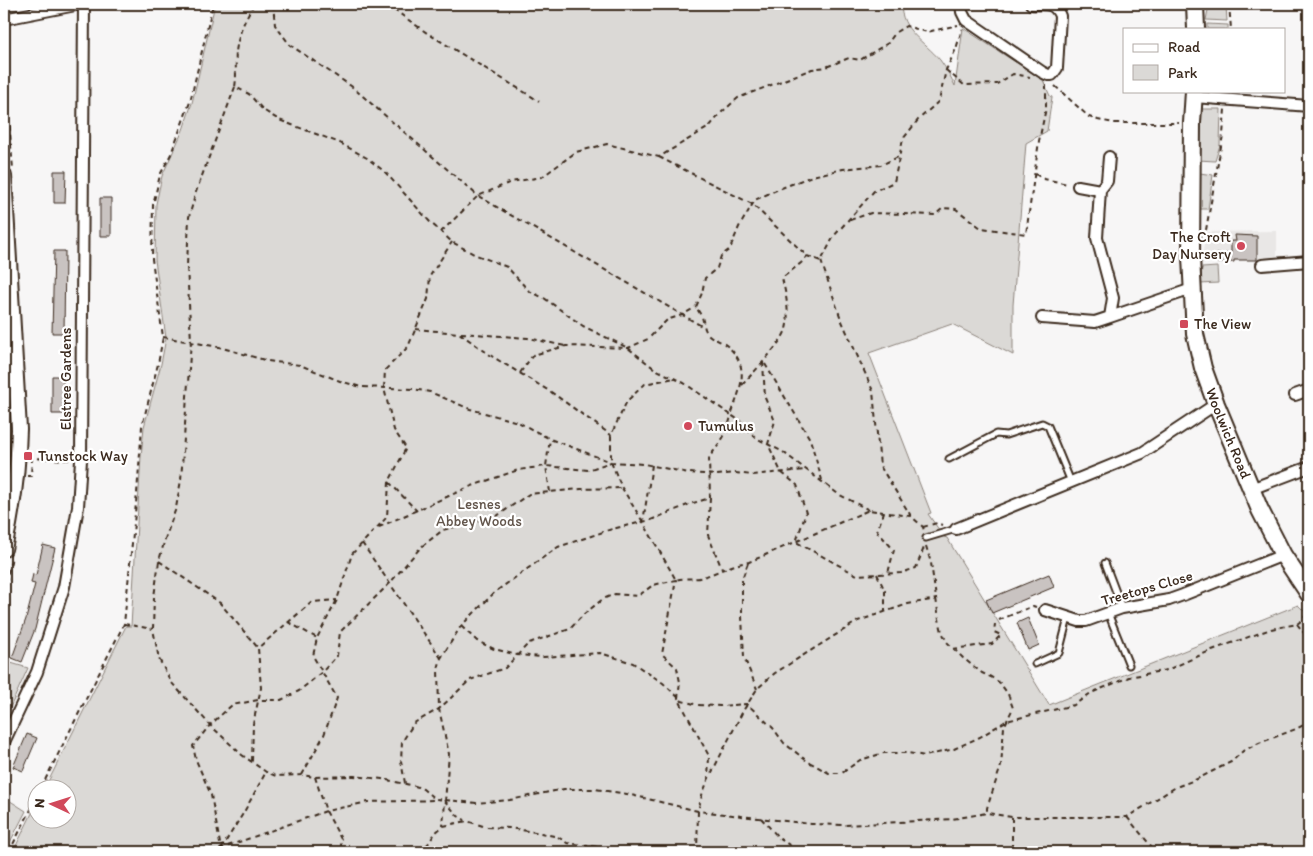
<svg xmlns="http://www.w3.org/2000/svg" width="1313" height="856" font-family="Itim,sans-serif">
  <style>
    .built { fill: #e9e7e6 }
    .green { fill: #dbd9d6; stroke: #8b827a }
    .building { fill: #c9c3c1; stroke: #3b2a1e }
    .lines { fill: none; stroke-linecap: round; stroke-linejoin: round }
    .service-casing { stroke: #3b2a1e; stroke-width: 9 }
    .minor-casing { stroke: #3b2a1e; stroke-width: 14 }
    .secondary-casing { stroke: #3b2a1e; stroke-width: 18 }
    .primary-casing { stroke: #3b2a1e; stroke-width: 20 }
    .path { stroke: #3b2a1e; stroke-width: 2; stroke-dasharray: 5 4; stroke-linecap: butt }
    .service { stroke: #fff; stroke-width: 5 }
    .minor { stroke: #fff; stroke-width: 10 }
    .secondary { stroke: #fff; stroke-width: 14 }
    .primary { stroke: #fff; stroke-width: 16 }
    .poi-dot { fill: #d1495b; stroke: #fff; stroke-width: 2 }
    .labels { text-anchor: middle; stroke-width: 4.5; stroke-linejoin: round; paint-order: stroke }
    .poi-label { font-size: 15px; fill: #3b2a1e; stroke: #fff; text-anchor: start }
    .street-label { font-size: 15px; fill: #3b2a1e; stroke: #fff }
    .park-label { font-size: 15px; fill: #63564c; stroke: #fff }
  </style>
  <rect width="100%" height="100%" fill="#f7f6f6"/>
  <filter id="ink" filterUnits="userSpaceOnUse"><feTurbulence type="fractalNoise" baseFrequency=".02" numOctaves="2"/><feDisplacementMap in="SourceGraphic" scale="10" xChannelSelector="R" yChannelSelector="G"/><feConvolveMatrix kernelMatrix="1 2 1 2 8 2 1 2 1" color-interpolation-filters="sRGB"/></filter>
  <g filter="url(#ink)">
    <path class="built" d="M1277,231V259L1201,263L1206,232Z"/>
    <path class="green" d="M215,4H901C901,31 924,41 940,60C946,68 951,77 955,86L963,28L1043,80L1050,96L1052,97L1047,131L1026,143L1013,305V355L952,324L869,353L931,513L928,514L944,537L947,538L953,548L1049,705L1298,605L1309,616V852H13L37,803L38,818H68V788H45L126,626H131L141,456L144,427L161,364L166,338L155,260L156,204L162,176L183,130L192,103Z
      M1209,5L1226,6L1227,21L1206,20Z
      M1207,24L1228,25V29H1207Z
      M1200,109H1221L1220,145L1215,161L1198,160Z
      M1200,173L1213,175L1208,209H1197L1198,175Z
      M1217,267L1218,283L1200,284L1202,268Z
      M4,661L28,668L4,721Z
      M4,797L26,811L5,852H4Z"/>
    <path class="building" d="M54,171H66L65,203H54Z
      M100,198H111V236H100Z
      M1235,235L1257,236V260H1234V262L1217,263V254L1231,253V241H1236Z
      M54,251H65L64,333H52Z
      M52,376H63L64,414H52Z
      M43,545L55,548L35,629L22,662L12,658L26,619L35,584L31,583L33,574L36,575Z
      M1049,574L1054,587L992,613L986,600Z
      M1028,618L1039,645L1028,650L1017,623Z
      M27,734L37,738L23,771L13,767Z"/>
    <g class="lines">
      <defs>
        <path id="service" d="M949,459L996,434L1006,435L1042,423L1048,426L1071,482
          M926,538L956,529
          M1105,563L1122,608
          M1108,613L1129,665
          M1035,664L1059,653L1068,618"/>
        <path id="minor" d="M961,4L962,12L966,20L1042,72L1048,75H1052L1057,68L1060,16C1054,1 1045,5 1031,4
          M4,19L81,4
          M1194,97L1309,106
          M1078,186L1100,190
          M1262,265L1309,261
          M1110,317L1192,289
          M1042,318L1095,322L1110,317L1113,298L1097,238L1100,190L1107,181L1109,157
          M4,363H15
          M1295,395L1309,390
          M1251,489L1309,467
          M956,529L1142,453L1216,404
          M1045,610L1079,621H1086L1122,608L1169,600L1183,595L1283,555
          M4,742L37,672L64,587L78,507L81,460L84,4"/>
        <path id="secondary" d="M4,176L19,429C18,470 13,509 4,549"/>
        <g id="primary">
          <path d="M1195,4L1196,29"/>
          <path id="s1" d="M1194,91L1192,123L1191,257L1195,334L1203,368L1216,404L1260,510L1283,555L1309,594"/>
        </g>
      </defs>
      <use href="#service" class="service-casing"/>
      <use href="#minor" class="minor-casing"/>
      <use href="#secondary" class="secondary-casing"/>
      <use href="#primary" class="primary-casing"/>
      <path class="path" d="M254,4C245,18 238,35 236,52C235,64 237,75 235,87L249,94L263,110L279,120L340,143L367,158L385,172L430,222L452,242L474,254L507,267L529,291L544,298L583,326L628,348L655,369L684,383L731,415C728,433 720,444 709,457L710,498L690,504L651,520L612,529L558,547L495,592L461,626L441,658L438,669L439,709L449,754L443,826
        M273,4L275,25L290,45L351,86L478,196L705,328
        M386,4L427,33L539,101
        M1229,4L1231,29
        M4,63L13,169
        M946,70L964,85L997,84L1013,74L1030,77
        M1055,86L1089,117L1098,120L1114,123H1179
        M235,87L196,192L189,217L187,266L191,341L181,480L176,508L165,539L159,561L154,597L153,629L159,659L171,682L210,725L242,755L266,772L276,776L302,775L315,777L354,776L382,779L415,786L423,789L435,799L476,803L510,800L564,789H595L627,794L698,811L811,824L845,825L952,819L987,813L1012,817H1127L1176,787L1195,780L1231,762L1243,751L1259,743L1296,729L1309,722
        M4,153L11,152
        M659,157L752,204L807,256L821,261L834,236L874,191L894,182L903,139L918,120L939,101L946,70L956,49L962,29
        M1035,174L1044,179L1068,184
        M850,220L871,213L935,215L943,208L956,209L981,228L1026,234L1039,141L1046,108V85
        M1206,230L1223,135L1225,109
        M441,232L478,196L511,182L542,177L576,152L607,144L659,157L709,127L722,112L738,98L812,69L826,67L849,58L860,60L888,43L896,32L906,26L927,32L958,25
        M821,261L841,319L873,391L880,466L911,516L923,527L924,531
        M415,329L459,333L493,357L551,392L611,435
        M461,333L528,338L565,346
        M163,337L219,347L268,361L300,365L340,381L361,387L413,389L430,392L470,409L518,422L550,439L611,462L644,464L689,473L717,475L735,473L752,475L805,470
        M763,362L765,398L775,421L768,444L781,472L797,485L806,513L796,542L857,575L901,573L916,568L925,545
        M765,364L810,439L822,480
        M520,373L533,355L566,346L628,348L648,339L667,320L682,315L696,307
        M742,385C751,375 784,341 786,329C790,313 786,294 782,278L801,263L807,256
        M652,465L643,522L676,580C685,577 694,580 703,577C719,572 732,564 749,562L869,510L910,516
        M27,476H31L32,458L71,460
        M389,482L417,511
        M550,492L546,466L550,439
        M710,498L708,535L722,569
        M869,510L838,494L783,452L756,438L740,421L731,415C740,389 752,366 726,345C721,341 713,339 709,335C704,331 704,323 702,317C700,314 698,310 696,307L702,293L705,278L717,268L721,256L730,249L739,227L755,200L774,191L812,176L843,169L881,165L898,157
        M884,512L877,531L894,550L888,573
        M643,522L622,488L611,462V435L627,401L645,384L674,378
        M379,527L469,487L518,470L546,466L588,470L611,462
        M923,527L937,523L942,525
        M362,543L441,658
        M926,546L931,563L939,619L942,632L947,642L963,658L982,673L991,677L1000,683L1008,694L1013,708L1004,727L1001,766L987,808V813
        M159,561L220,603L258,648
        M748,563L742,579V616L744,657L757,689
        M877,574L885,591V611
        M4,591L12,557
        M999,620L1033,606L1036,607
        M288,622L317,638
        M124,624L153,629
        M1297,624L1309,639
        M461,626L477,641L494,649L517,655L543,657L600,653L633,663L663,683L682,701L698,705L720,706L747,704L773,728L784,743L807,761L829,773H842L860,760L884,753H908L925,756L954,749L980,737L1006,721L1074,705L1091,693L1129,677L1167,670L1212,650L1271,629L1297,624L1301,621L1309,612
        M953,649L992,644L1001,635L994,632L995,624
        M252,761L253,724L261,688L258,648L312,602L337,600
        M302,775L324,735L337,698L313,656L317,638L337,600L352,554L387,517L389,482L406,448L394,430L384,388L385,370L408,347L428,299L430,276L452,242
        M315,777L326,811L341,839V852
        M405,783L401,761L402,742L414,723L439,709L470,680L505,668L529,643L570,629L584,614L603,599L615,594L638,596L653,585L676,580L662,654L677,668L680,682L678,698L709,756L708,780
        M41,788L124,624L137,493L142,426L158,364L163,337L152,259L153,205L160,175L171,154L190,102L213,4
        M444,800L458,816L465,820
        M1012,817V850L1013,852
        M1127,817L1156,852
        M761,818L780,839L800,852
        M221,849L244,812L266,772
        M9,852L38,796
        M211,852L326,811L368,802L437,800
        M223,852L221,849L211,795L196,760L193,746L210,725L232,705L258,700H281L299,691L322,672L337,656L340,632L389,584L421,547L443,530L497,516L529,494L581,489L622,488
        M419,852L428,844L436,832L443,826L467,821L486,827L509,828L541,833L558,837L567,843L597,847L619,852
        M697,852L698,811L702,795L708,780L743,711L757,689L775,673L858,621L908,604L937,599"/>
      <use href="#service" class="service"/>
      <use href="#minor" class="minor"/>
      <use href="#secondary" class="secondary"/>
      <use href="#primary" class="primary"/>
    </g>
  </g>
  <g class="poi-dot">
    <circle cx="1241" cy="246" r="5"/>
    <rect x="1179" y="319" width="10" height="10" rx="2.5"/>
    <circle cx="688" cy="426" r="5"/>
    <rect x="23" y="451" width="10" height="10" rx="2.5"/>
  </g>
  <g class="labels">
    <g class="poi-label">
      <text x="1231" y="242" text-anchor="end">The Croft<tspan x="1231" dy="17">Day Nursery</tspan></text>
      <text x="1194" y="329">The View</text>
      <text x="698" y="431">Tumulus</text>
      <text x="38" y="461">Tunstock Way</text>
    </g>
    <g class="street-label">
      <text transform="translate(66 379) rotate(-90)" y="5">Elstree Gardens</text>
      <text dy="5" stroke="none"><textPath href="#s1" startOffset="348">Woolwich Road</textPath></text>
      <text transform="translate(1147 588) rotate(-16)" y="5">Treetops Close</text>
    </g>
    <g class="park-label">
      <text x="479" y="509">Lesnes<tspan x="479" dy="17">Abbey Woods</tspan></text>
    </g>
  </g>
  <rect width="1313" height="856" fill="none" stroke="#fff" stroke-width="20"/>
  <rect x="10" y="10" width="1293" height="836" fill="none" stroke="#3b2a1e" stroke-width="2" filter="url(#ink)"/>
  <rect x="1123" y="28" width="162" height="65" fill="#ffffff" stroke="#b1aaa5"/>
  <rect x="1133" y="44" width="25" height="8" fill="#ffffff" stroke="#b1aaa5"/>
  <text x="1168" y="52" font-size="15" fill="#3b2a1e">Road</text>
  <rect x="1133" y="65" width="25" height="15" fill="#dbd9d6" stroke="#b1aaa5"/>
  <text x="1168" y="78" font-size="15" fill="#3b2a1e">Park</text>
  <g transform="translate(52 804) rotate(274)"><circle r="24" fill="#ffffff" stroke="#b1aaa5"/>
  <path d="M0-4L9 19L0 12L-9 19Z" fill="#d1495b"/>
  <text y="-8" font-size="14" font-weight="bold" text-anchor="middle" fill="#3b2a1e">N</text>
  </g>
</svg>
